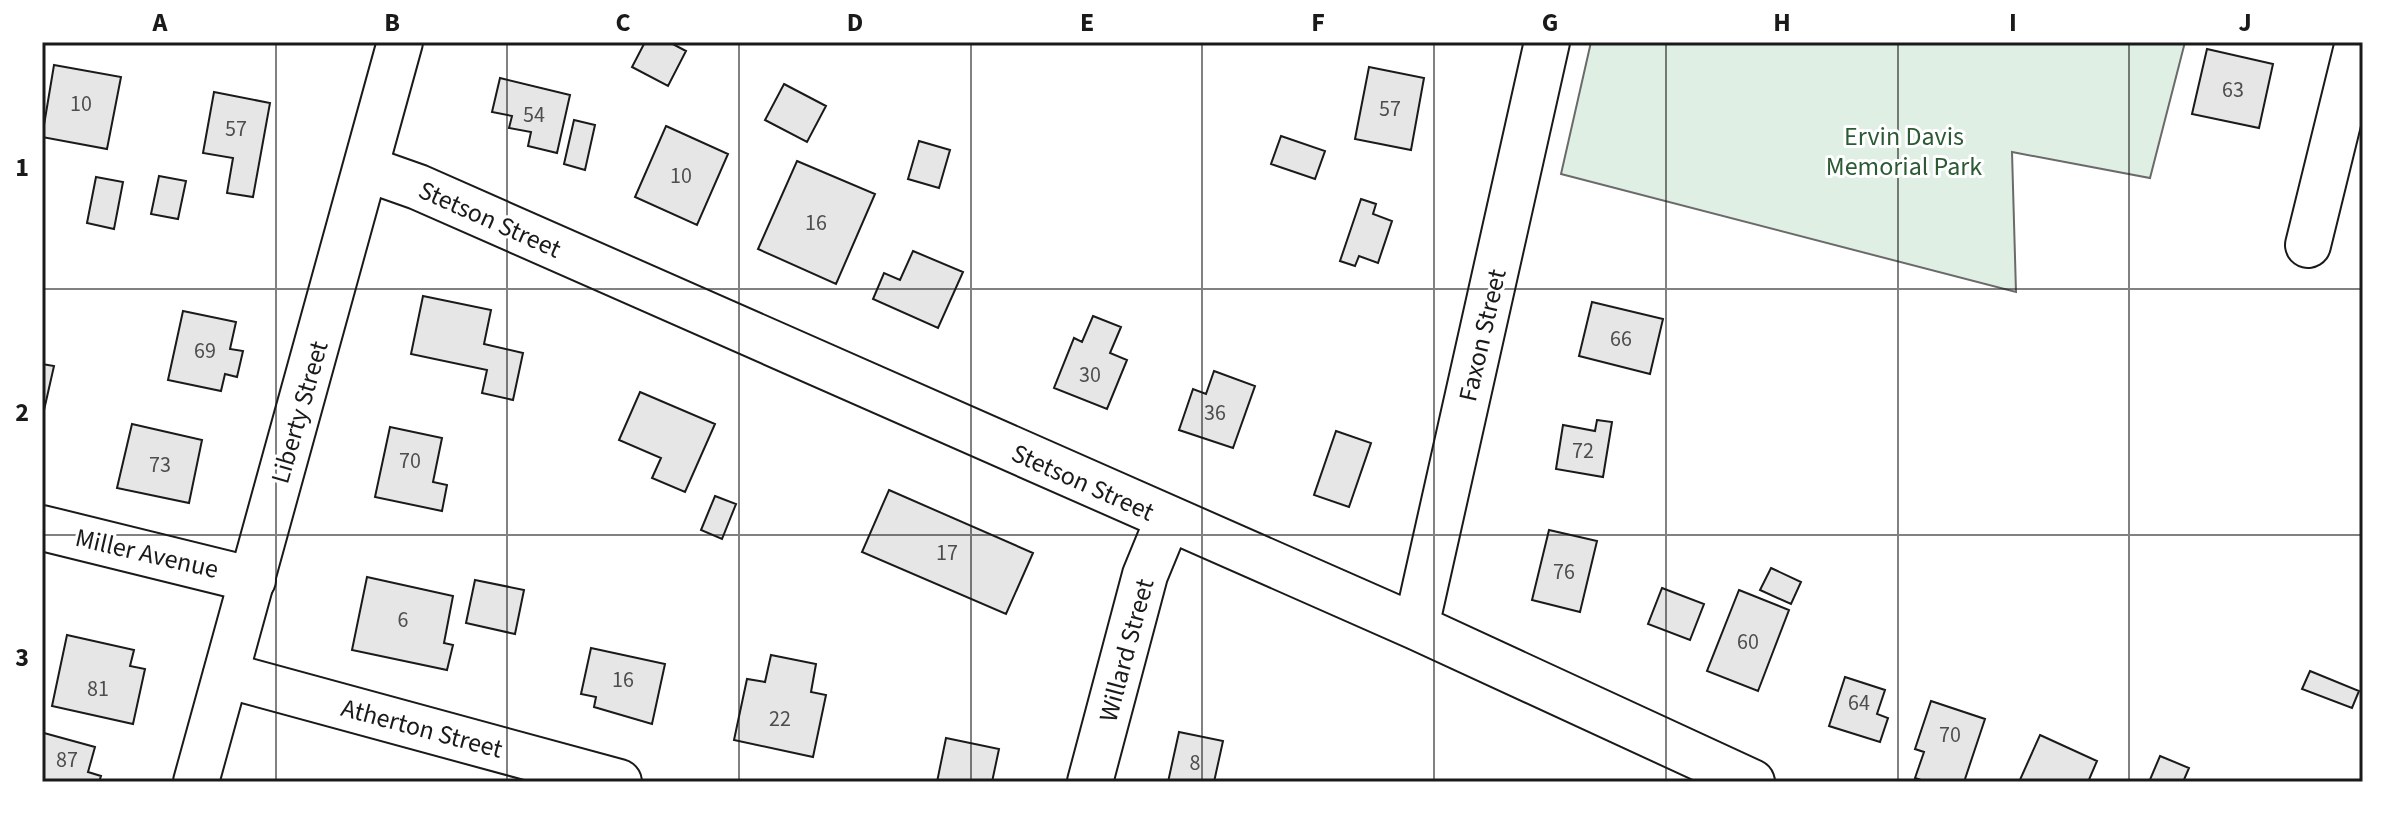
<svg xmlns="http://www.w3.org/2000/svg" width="2405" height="824" font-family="'Source Sans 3',sans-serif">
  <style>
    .green { fill: #e0efe3; stroke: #6a6a6a; stroke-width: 2 }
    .building { fill: #e6e6e6; stroke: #1a1a1a; stroke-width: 2 }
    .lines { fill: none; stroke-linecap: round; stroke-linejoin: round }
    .minor-casing { stroke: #1a1a1a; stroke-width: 48 }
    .major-casing { stroke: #1a1a1a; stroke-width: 48 }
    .minor { stroke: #fff; stroke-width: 44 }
    .major { stroke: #fff; stroke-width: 44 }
    .grid { fill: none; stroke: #1a1a1a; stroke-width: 2; stroke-opacity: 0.55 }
    .labels { text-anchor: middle; stroke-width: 6; stroke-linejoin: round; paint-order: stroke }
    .number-label { font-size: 22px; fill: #4d4d4d }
    .park-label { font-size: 26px; fill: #2b5a34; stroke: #fff }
    .street-label { font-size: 26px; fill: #1a1a1a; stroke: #fff }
    .neatline { fill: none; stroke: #1a1a1a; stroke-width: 3 }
    .grid-label { font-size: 26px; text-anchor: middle; font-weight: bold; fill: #1a1a1a }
  </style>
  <rect width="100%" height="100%" fill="#fff"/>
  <path class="green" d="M1591,42H2185L2150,178L2012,152L2016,292L1561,174Z"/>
  <path class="building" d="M645,42H669L686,51L668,86L632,67Z
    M2207,49L2273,64L2259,128L2192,114Z
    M54,65L121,77L107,149L42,137Z
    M1369,67L1424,78L1411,150L1355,139Z
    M500,78L570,95L557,153L528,146L531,132L509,128L512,116L492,112Z
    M784,84L826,106L807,142L765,120Z
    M214,92L270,103L253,197L227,193L233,158L203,153Z
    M574,120L595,125L585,170L564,164Z
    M666,126L728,154L697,225L635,197Z
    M1281,136L1325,151L1315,179L1271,164Z
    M919,141L950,150L939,188L908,179Z
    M797,161L875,194L836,284L758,249Z
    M159,176L186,181L178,219L151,214Z
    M96,177L123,182L114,229L87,223Z
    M1361,199L1376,204L1373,214L1392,221L1378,263L1359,256L1355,266L1340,261Z
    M913,251L963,272L938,328L873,299L884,273L900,280Z
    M423,296L491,310L484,344L523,353L513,400L482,393L487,370L411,354Z
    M1592,302L1663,319L1650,374L1579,356Z
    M183,311L236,322L230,349L243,351L237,377L225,374L221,391L168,380Z
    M1093,316L1121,327L1110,353L1127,360L1107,409L1054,388L1074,338L1082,342Z
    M42,364L54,366L42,419Z
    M1214,371L1255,386L1233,448L1179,430L1193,389L1206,394Z
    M640,392L715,424L685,492L652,478L661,458L619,440Z
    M1597,420L1612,422L1603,477L1556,469L1563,425L1595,431Z
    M132,424L202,440L189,503L117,488Z
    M390,427L442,438L433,482L447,485L442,511L375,497Z
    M1336,431L1371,443L1349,507L1314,495Z
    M889,490L1033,553L1006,614L862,552Z
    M715,496L736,504L722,539L701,530Z
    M1549,530L1597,541L1580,612L1532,600Z
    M1771,568L1801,582L1791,604L1760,590Z
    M367,577L453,596L444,643L453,645L447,670L352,650Z
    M475,580L524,590L515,634L466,623Z
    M1662,588L1704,604L1690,640L1648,624Z
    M1739,590L1789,610L1758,691L1707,671Z
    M67,635L134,650L130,666L145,669L133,724L52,706Z
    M591,648L665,664L652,724L594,707L596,697L581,694Z
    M771,655L816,664L811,692L826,695L813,757L734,740L747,679L765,682Z
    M2310,671L2359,691L2352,708L2302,689Z
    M1845,677L1885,690L1877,714L1888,718L1880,742L1829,726Z
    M1931,701L1985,719L1964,782H1927L1915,778L1924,752L1915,749Z
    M1179,732L1223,741L1214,782H1168Z
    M44,733L95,747L88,772L101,776L99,782H42Z
    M2040,735L2097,761L2088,782H2019Z
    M946,738L999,749L992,782H937Z
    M2160,756L2189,768L2183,782H2149Z"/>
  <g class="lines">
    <defs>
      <path id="minor" d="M367,169L418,187L1416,627L1752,782
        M2308,245L2358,42
        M42,528L253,580
        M1416,627L1547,42
        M226,675L619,782
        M1090,782L1145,575L1168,519"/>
      <path id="major" d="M196,782L400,42"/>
    </defs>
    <use href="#minor" class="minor-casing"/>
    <use href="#major" class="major-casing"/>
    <use href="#minor" class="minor"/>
    <use href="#major" class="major"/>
  </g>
  <path class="grid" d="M276,42V782M507,42V782M739,42V782M971,42V782M1202,42V782M1434,42V782M1666,42V782M1898,42V782M2129,42V782M42,289H2363M42,535H2363"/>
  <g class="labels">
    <g class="number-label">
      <text x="2233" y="97">63</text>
      <text x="81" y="111">10</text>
      <text x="1390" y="116">57</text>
      <text x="534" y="122">54</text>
      <text x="236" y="136">57</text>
      <text x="681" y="183">10</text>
      <text x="816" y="230">16</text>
      <text x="1621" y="346">66</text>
      <text x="205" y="358">69</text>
      <text x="1090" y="382">30</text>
      <text x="1215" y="420">36</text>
      <text x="1583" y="458">72</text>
      <text x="410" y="468">70</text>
      <text x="160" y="472">73</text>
      <text x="947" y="560">17</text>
      <text x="1564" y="579">76</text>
      <text x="403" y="627">6</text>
      <text x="1748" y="649">60</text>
      <text x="623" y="687">16</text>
      <text x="98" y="696">81</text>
      <text x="1859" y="710">64</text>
      <text x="780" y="726">22</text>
      <text x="1950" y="742">70</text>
      <text x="67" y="767">87</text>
      <text x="1195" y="770">8</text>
    </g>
    <g class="park-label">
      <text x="1904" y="145">Ervin Davis<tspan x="1904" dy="30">Memorial Park</tspan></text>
    </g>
    <g class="street-label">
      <text transform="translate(490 219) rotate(24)" y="9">Stetson Street</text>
      <text transform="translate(1482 335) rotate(-77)" y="9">Faxon Street</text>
      <text transform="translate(299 412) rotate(-74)" y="9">Liberty Street</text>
      <text transform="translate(1083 482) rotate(24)" y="9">Stetson Street</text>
      <text transform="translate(147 553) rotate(13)" y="9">Miller Avenue</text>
      <text transform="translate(1126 650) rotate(-75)" y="9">Willard Street</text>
      <text transform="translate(422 728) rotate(15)" y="9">Atherton Street</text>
    </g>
  </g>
  <rect width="2405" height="824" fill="none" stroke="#ffffff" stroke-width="88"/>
  <rect x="44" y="44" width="2317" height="736" class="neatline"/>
  <g class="grid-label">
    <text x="160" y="31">A</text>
    <text x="392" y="31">B</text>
    <text x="623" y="31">C</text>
    <text x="855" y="31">D</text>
    <text x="1087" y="31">E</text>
    <text x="1318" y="31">F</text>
    <text x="1550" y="31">G</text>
    <text x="1782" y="31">H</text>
    <text x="2013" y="31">I</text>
    <text x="2245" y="31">J</text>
    <text x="22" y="176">1</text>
    <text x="22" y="421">2</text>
    <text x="22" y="666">3</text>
  </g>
</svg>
